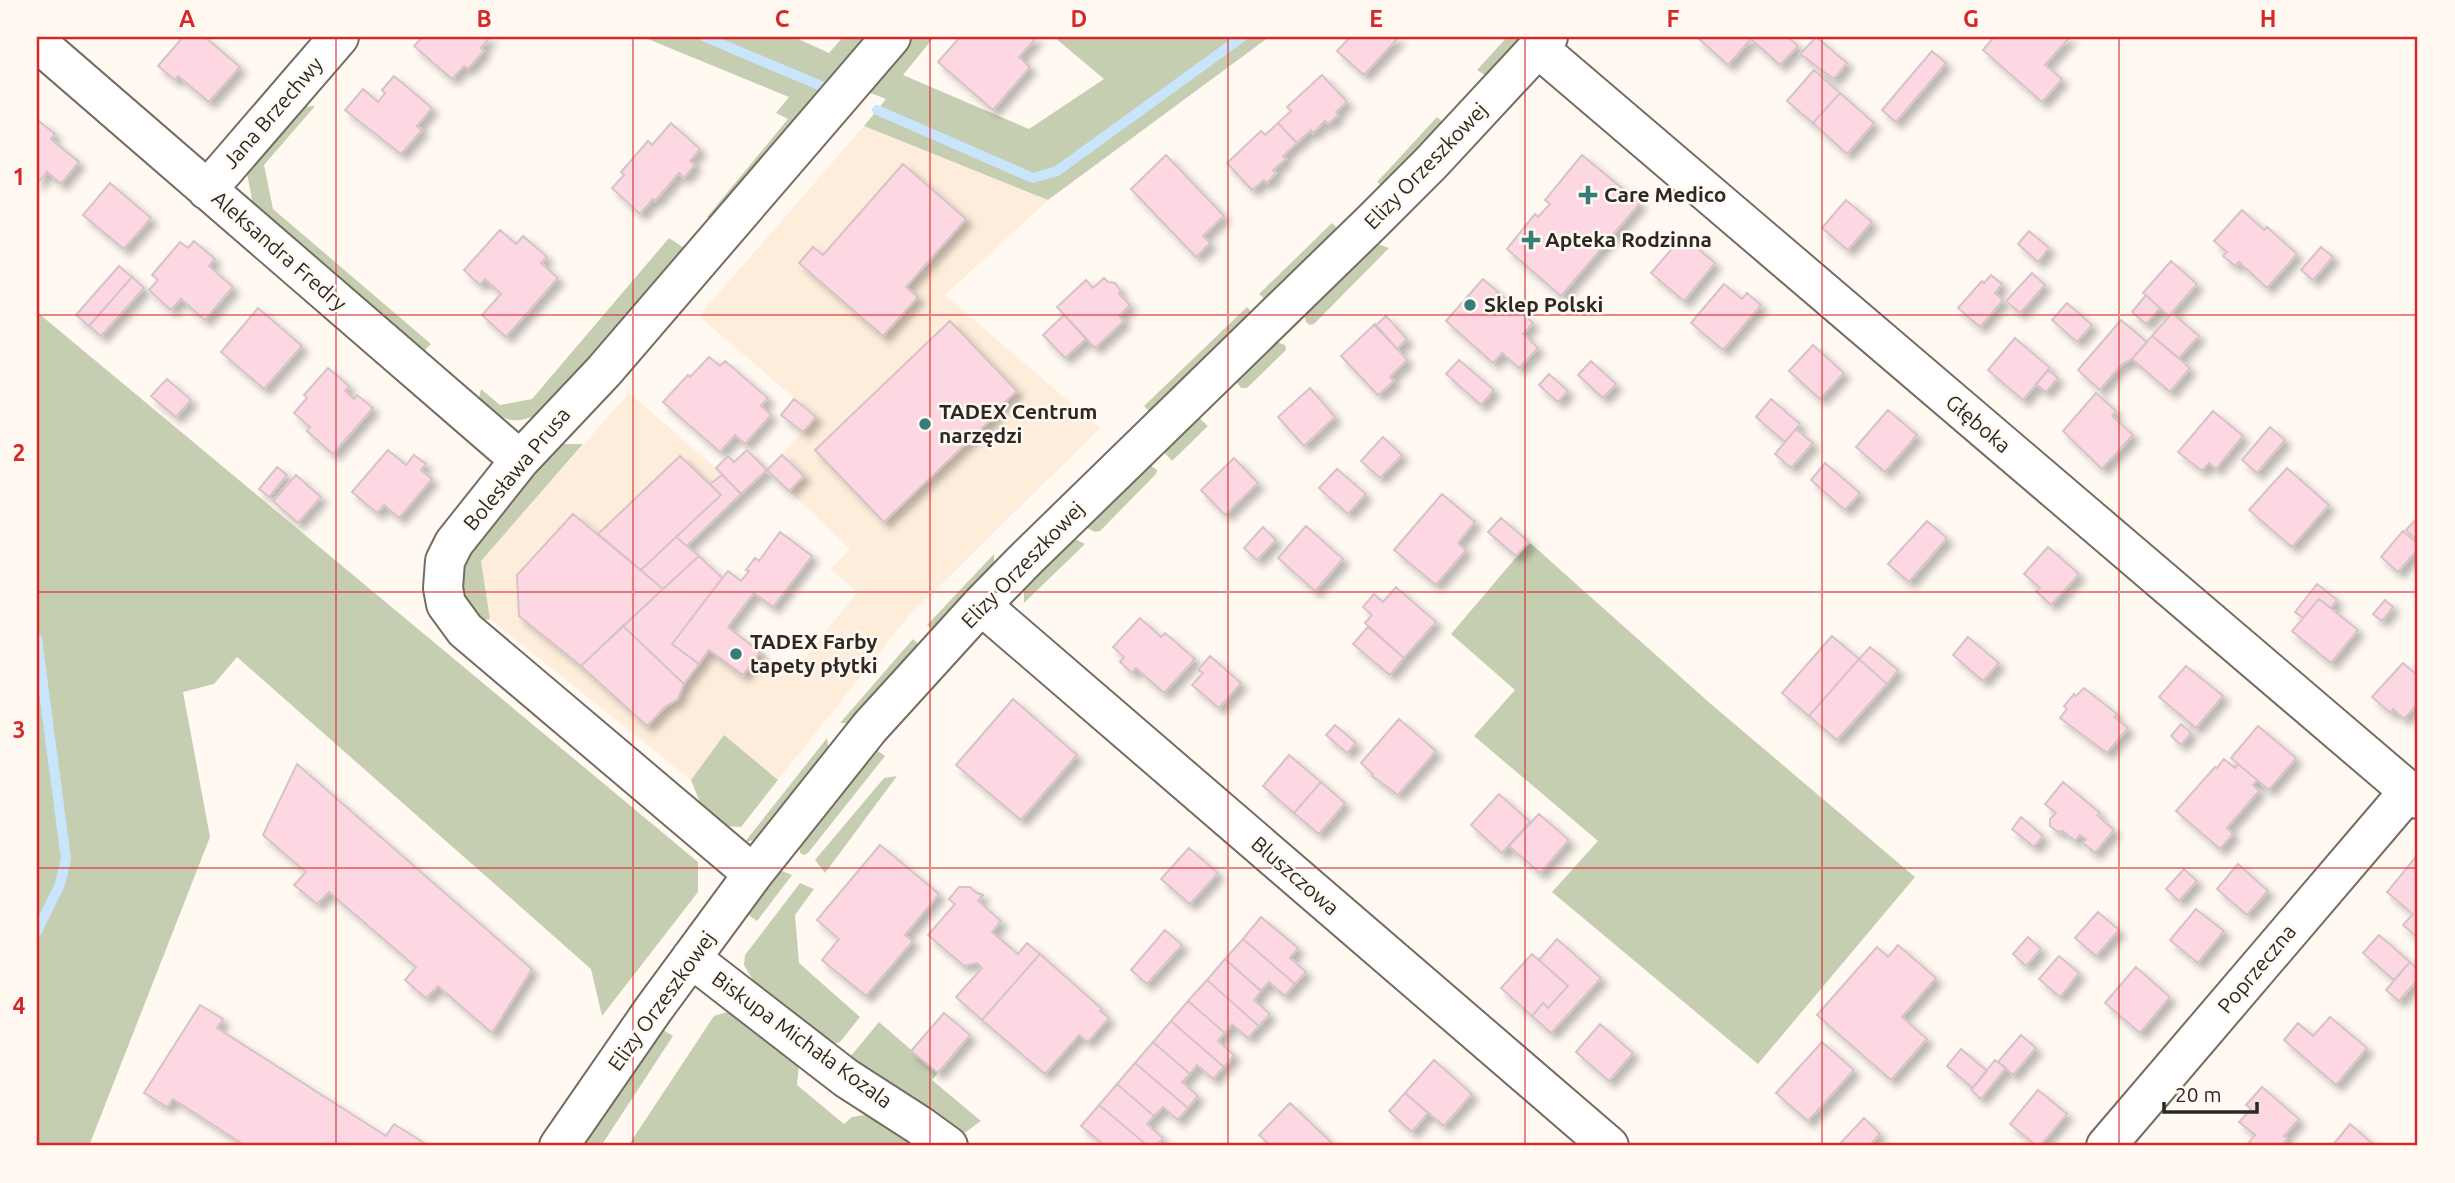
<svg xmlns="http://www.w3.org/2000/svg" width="2455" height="1183" font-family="Ubuntu,sans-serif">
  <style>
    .commercial { fill: #feeddb }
    .green { fill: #c6ceb2 }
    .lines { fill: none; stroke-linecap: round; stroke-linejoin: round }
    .stream { stroke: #c9e5fc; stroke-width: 10 }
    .building { fill: #fdd8e3; stroke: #d5c3c8; stroke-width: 2; filter: url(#shadow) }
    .minor-casing { stroke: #756d61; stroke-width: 42 }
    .minor { stroke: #fff; stroke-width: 38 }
    .grid { fill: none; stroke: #d62828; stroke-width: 2; stroke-opacity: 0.55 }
    .poi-dot { fill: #367d78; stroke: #fff9f1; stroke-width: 2.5 }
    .labels { text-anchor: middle; stroke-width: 5; stroke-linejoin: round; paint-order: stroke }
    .street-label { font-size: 21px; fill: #2c2823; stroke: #fff9f1 }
    .poi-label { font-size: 21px; font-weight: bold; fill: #2c2823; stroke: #fff9f1; text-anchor: start }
    .neatline { fill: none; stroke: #d62828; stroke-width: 2.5 }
    .grid-label { font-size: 23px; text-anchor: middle; font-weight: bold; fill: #d62828 }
  </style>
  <defs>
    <filter id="shadow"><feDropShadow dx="6" dy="6" stdDeviation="3.5" flood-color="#0004"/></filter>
  </defs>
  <rect width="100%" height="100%" fill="#fff9f1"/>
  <path class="commercial" d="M864,126L1048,200L945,295L1100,428L907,618L778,780L724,735L691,780L490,619L481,561L629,393L716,468L741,494L688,546L722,578L728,571L754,593L728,627L792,674L857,592L830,569L850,549L767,470L816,417L699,316Z"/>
  <path class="green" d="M643,37H794L829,53L843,37H872L713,221L707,217L788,119L776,113L789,97Z
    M906,37H934L903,75L1029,129L1104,79L1054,37H1269L1048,200L864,126L886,99L860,89Z
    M1507,37H1521L1486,76L1477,70Z
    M315,106L264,165L273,209L431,344L424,351L260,215L253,205L247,173L299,107Z
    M1437,117L1445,124L1384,187L1377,182Z
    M1332,223L1339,230L1267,301L1259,294Z
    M669,238L686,249L537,415C508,427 500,417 479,398L481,389L500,405L532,399Z
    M1378,244L1389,248L1314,324L1310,325L1306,322L1304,314L1371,246Z
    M1247,307L1253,314L1151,413L1144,406Z
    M37,312L698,862V892L602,1016L591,969L237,657L214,684L183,692L210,837L89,1146H37Z
    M1274,341L1285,345L1286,350L1247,388H1241L1236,381Z
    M1197,416L1208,426L1172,461L1162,450Z
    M562,444H583L481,561L490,619L477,622L464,608L458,569L468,549L552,450Z
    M1150,465L1157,470L1156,474L1100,531L1095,532L1087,528L1088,523L1144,467Z
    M1073,538L1085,544L1024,603V585Z
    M1529,542L1712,705L1915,877L1758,1064L1552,892L1598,841L1474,736L1515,690L1451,634Z
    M994,554V566L935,632L927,625Z
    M913,639L920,646L853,723H840Z
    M724,735L778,780L741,827L724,826L701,805L691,780Z
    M827,738L829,752L760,838L744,843Z
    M878,751L885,756L808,853L804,855L800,853L799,845L872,754Z
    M897,776L825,873L815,860L884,778Z
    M782,871L792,875L757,921L747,914Z
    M800,883L814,889L795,915L799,963L860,1017L840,1042L827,1046L754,982L744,965L745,955Z
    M744,1007L800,1054L797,1085L844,1124L852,1117L870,1114L917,1146H628L714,1016Z
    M879,1022L938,1073L932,1080L981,1121L963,1134L853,1066L850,1057Z
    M660,1028L673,1036L601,1146H578Z"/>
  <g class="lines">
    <path class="stream" d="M705,37L826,88
      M877,110L1033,178L1057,171L1242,37
      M37,639L66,859L60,884L37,931"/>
  </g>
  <path class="building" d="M183,37H205L240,67L209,102L178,76L175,80L158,66Z
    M423,37H490L481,48L484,51L468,69L464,66L452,79L414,46Z
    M960,37H1037L1019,57L1030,67L993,110L938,62Z
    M1350,37H1399L1364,75L1337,51Z
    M1697,37H1753L1728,65Z
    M1753,37H1788L1798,46L1780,65L1751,39Z
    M1816,37L1847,63L1834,79L1800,54Z
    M1994,37H2070L2045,65L2062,79L2042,102L1983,50Z
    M1932,51L1946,63L1896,122L1882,110Z
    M1814,70L1840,93L1813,123L1787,101Z
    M1322,75L1347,102L1336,112L1338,115L1328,124L1325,121L1313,133L1311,130L1297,143L1278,123L1291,111L1287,107Z
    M394,76L432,108L417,126L422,130L401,154L345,110L363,89L378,102L385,93L382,90Z
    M1840,93L1874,123L1847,154L1813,123Z
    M39,121L55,134L51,139L79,162L61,184L47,172L37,184V124Z
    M671,123L700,149L690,161L695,165L684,178L679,173L655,201L653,199L640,214L612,188L624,175L621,172L648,141L652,145Z
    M1278,123L1297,143L1283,156L1286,159L1273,170L1276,173L1267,183L1264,180L1252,190L1227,163L1261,131L1265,135Z
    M1166,155L1224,216L1203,236L1210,243L1196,257L1131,189Z
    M1582,155L1640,203L1561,296L1507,249L1535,214L1538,217L1550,204L1545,200Z
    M903,164L966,219L906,287L918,297L883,336L799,263L813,247L823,255Z
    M110,183L151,218L124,249L83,215Z
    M1846,200L1872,222L1848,250L1822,228Z
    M2242,210L2264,230L2267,227L2297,254L2267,288L2239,262L2235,266L2223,256L2227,252L2214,241Z
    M500,230L516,244L523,236L547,257L541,263L558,278L506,337L482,315L501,294L485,279L480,285L464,270Z
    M2029,231L2049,248L2038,262L2018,244Z
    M1683,236L1715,263L1684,301L1651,273Z
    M194,241L215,259L209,266L233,287L205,320L181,299L171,310L149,290L158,280L152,275L180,242L188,248Z
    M2321,247L2333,257L2313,280L2301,270Z
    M2171,261L2197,284L2169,316L2143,293Z
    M119,266L132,277L89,326L76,315Z
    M2032,273L2045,285L2020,313L2006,301Z
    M1991,275L2002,284L1995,293L2003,300L1980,327L1958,308L1982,281L1984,283Z
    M132,277L144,288L101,336L89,326Z
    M1104,278L1108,282L1115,283L1120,290L1119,294L1130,305L1119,316L1124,321L1095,348L1057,307L1086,280L1093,288Z
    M1483,279L1533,323L1523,334L1538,348L1519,368L1502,353L1493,363L1446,321Z
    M1724,284L1742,299L1747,293L1761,305L1723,350L1691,323Z
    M2146,295L2160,308L2146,324L2132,312Z
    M2067,303L2092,325L2077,342L2052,320Z
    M258,308L302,346L264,389L221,352Z
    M2172,313L2199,336L2179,358L2152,336Z
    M1064,315L1086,339L1065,358L1043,335Z
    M1386,316L1407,339L1397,349L1375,326Z
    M2121,320L2147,342L2132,359L2121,365L2100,390L2078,370Z
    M950,321L1017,391L995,411L998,413L884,522L815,450Z
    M1375,324L1407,360L1390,377L1394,381L1378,395L1341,356Z
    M2152,336L2190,368L2170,392L2132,359Z
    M2015,338L2050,368L2023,400L1988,370Z
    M1813,345L1844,373L1820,399L1789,371Z
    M709,357L720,366L725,361L768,398L761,406L771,415L745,444L735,435L720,452L663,402L688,375L690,377Z
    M1459,360L1494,390L1481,405L1446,374Z
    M1591,361L1616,384L1603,398L1578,375Z
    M328,368L349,386L345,391L354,399L357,395L373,408L333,454L307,431L310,427L294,413L307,398L304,395Z
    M2048,370L2058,378L2046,392L2036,384Z
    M1549,374L1568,391L1558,402L1539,385Z
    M167,379L191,400L176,417L151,396Z
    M1310,388L1335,417L1304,446L1278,417Z
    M2096,393L2116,411L2112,416L2133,435L2102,469L2063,431Z
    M794,399L816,417L803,432L781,415Z
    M1771,399L1800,424L1785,442L1756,417Z
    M1888,410L1917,435L1885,472L1856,447Z
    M2213,411L2243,436L2216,469L2209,463L2202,471L2178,452Z
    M2270,427L2285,440L2257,473L2242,460Z
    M1796,429L1813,443L1791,468L1775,454Z
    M1383,437L1402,455L1380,478L1361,461Z
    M388,450L406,465L414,455L426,464L421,470L432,479L399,518L384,505L377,513L352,492Z
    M747,450L767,470L741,494L716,468L728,456L734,462Z
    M782,455L804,476L789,491L767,470Z
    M680,456L721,495L641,570L598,534Z
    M1234,458L1258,483L1225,515L1201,490Z
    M1825,463L1860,493L1845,510L1811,480Z
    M277,467L287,475L269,497L259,489Z
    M2287,468L2329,505L2292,547L2249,510Z
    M1337,469L1366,494L1348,514L1319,488Z
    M296,475L321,497L298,523L273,501Z
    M722,475L741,494L687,546L676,537L721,495L710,484Z
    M1442,494L1475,522L1458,543L1466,550L1436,585L1394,550Z
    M573,514L663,589L581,666L519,616L517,575Z
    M2418,517V541L2406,530Z
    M1501,518L1529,542L1516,556L1488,532Z
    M1927,521L1947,538L1909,582L1888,564Z
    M1306,526L1343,559L1315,591L1278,558Z
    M1263,527L1276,540L1257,560L1244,548Z
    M2403,531L2418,544V549L2398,572L2381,557Z
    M780,532L812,556L773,607L754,593L728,627L760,652L743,675L709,650L699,664L672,644L728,571L741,581L749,571L746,570L755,558L759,561Z
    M676,537L699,556L663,589L641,570Z
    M2048,547L2079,574L2051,605L2036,591L2040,588L2024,574Z
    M699,556L722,578L672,644L699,664L684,684L623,626Z
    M2317,584L2337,600L2331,608L2319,599L2303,618L2295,612Z
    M1396,587L1436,622L1404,658L1365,623L1372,615L1363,607L1374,594L1383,602Z
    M2319,599L2358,630L2331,663L2292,631Z
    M2385,600L2393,607L2382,621L2373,614Z
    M1140,618L1161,637L1165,633L1195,659L1164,693L1136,668L1132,673L1120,662L1124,657L1113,647Z
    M623,626L684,684L678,699L665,707L647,726L581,666Z
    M1368,627L1404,658L1390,675L1353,644Z
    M1832,636L1859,659L1809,716L1782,693Z
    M1968,637L1999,663L1983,681L1953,655Z
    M1870,647L1898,670L1887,684L1859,659Z
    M1210,656L1241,683L1219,708L1192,685L1203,673L1198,670Z
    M1859,659L1887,684L1837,740L1809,716Z
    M2403,663L2418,676V703L2404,719L2393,709L2391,713L2372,697Z
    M2186,666L2223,696L2196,728L2159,697Z
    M2084,688L2117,714L2114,717L2128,728L2107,753L2060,718L2067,709L2064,706L2074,694L2076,696Z
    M1013,699L1077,755L1021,820L956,765Z
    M1399,719L1436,751L1398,795L1372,776L1373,774L1361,763Z
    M2181,724L2191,733L2181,745L2171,736Z
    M1335,725L1356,743L1347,753L1326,735Z
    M2258,726L2296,758L2269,790L2231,758Z
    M1289,755L1321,782L1294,813L1263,786Z
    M2224,759L2235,768L2238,764L2257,780L2253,785L2259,791L2227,828L2233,834L2220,849L2176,811L2215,767L2217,768Z
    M297,764L532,969L492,1033L438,986L426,998L405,980L416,967L329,892L317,904L294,885L306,872L263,835Z
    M1321,782L1345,803L1319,834L1294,813Z
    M2063,782L2100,813L2097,815L2114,830L2095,853L2083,843L2086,839L2080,835L2075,841L2063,831L2058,832L2050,826V819L2056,813L2045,804Z
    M1499,794L1530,822L1502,853L1471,825Z
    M1539,814L1569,840L1540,873L1509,846Z
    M2021,817L2043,836L2034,847L2012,829Z
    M880,845L939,894L905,935L913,941L866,996L822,960L839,939L817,920Z
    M1189,848L1218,873L1190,904L1161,879Z
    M2415,858L2418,861V933L2416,936L2403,925L2413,914L2387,892Z
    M2238,864L2268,891L2247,915L2217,889Z
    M2184,869L2197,881L2179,901L2166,889Z
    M959,887H970L977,893L983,895L978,901L1001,921L992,932L1018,954L1027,943L1040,954L982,1020L956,997L982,968L977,963L964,966L928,935L955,904L949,899Z
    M2196,909L2224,931L2198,963L2170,940Z
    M2098,912L2119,930L2096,956L2075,938Z
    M1261,917L1298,948L1290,958L1306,972L1295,984L1243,939Z
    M1165,930L1182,945L1147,984L1131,970Z
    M2379,935L2410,962L2394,980L2363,953Z
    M2028,937L2041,949L2026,966L2013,954Z
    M1243,939L1295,984L1285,996L1269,982L1261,991L1225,959Z
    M1557,939L1601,978L1551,1033L1532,1016L1543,1003L1548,1008L1568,986L1539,960Z
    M1898,945L1936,978L1902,1017L1927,1039L1891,1080L1817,1015L1877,947L1888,957Z
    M1040,954L1102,1009L1100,1011L1109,1018L1088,1042L1079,1035L1045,1074L982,1020Z
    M1532,954L1568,986L1548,1008L1543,1003L1532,1016L1501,988Z
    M2059,956L2079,973L2060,997L2039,979Z
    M1225,959L1261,991L1254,1000L1270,1014L1259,1026L1207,980Z
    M2410,962L2418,970V979L2399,1001L2386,990Z
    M2136,967L2170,997L2140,1033L2105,1003Z
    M1207,980L1259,1026L1248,1038L1232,1024L1225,1033L1188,1001Z
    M1188,1001L1225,1033L1218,1041L1234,1055L1224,1067L1171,1021Z
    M200,1005L223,1019L217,1028L386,1136L394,1124L424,1143L423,1146H246L173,1099L167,1107L144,1093Z
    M944,1013L970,1035L938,1073L911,1051Z
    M2330,1017L2367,1048L2336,1085L2284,1040L2298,1023L2313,1036Z
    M1171,1021L1224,1067L1213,1079L1197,1065L1190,1074L1153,1042Z
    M1600,1024L1633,1053L1609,1081L1576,1052Z
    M2021,1035L2036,1048L2013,1075L1998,1062Z
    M1153,1042L1190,1074L1182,1082L1198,1096L1188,1108L1135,1063Z
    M1822,1042L1854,1070L1808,1121L1776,1093Z
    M1961,1049L1987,1071L1973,1088L1947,1066Z
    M1434,1060L1472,1094L1444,1126L1405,1093Z
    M1995,1060L2006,1068L1981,1099L1971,1090Z
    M1135,1063L1188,1108L1178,1120L1163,1107L1154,1116L1117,1084Z
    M1117,1084L1154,1116L1147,1124L1163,1138L1155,1146H1148L1099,1105Z
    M2262,1087L2299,1119L2284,1136L2287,1139L2281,1146H2254L2249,1142L2255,1135L2239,1122L2251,1109L2246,1105Z
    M2038,1090L2067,1114L2040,1146H2037L2010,1124Z
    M1405,1093L1428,1113L1412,1132L1389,1111Z
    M1290,1103L1335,1146H1271L1259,1135Z
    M1099,1105L1148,1146H1105L1081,1126Z
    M1864,1118L1880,1134L1869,1146H1838Z
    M2350,1124L2375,1146H2332Z"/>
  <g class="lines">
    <defs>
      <path id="minor" d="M37,42L520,460
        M1538,48L2418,799
        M207,190L339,37
        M981,605L1609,1146
        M753,874L465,630L446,604L443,588L445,561L454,543L520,460L604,371L891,37
        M691,958L846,1078L919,1125L948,1146
        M559,1146L653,1010L753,874L870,727L981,605L1025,560L1373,221L1431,163L1548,37
        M2106,1146L2409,791"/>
    </defs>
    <use href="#minor" class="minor-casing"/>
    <use href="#minor" class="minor"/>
  </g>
  <path class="grid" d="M336,37V1146M633,37V1146M930,37V1146M1228,37V1146M1525,37V1146M1822,37V1146M2119,37V1146M37,315H2418M37,592H2418M37,868H2418"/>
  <g class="poi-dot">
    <path d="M1584.5 184.5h7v7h7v7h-7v7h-7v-7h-7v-7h7z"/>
    <path d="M1527.5 229.5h7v7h7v7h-7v7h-7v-7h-7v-7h7z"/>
    <circle cx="1470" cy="305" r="7"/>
    <circle cx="925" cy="424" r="7"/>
    <circle cx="736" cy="654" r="7"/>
  </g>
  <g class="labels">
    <g class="street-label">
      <text transform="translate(273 113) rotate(-49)" y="7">Jana Brzechwy</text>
      <text transform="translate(1426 166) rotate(-46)" y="7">Elizy Orzeszkowej</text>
      <text transform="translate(279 251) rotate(41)" y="7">Aleksandra Fredry</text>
      <text transform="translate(1978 424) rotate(40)" y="7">Głęboka</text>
      <text transform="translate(517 469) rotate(-50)" y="7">Bolesława Prusa</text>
      <text transform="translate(1023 565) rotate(-46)" y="7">Elizy Orzeszkowej</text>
      <text transform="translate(1295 876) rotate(41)" y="7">Bluszczowa</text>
      <text transform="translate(2257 969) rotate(-50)" y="7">Poprzeczna</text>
      <text transform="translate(662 1001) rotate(-54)" y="7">Elizy Orzeszkowej</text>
      <text transform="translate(802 1040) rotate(36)" y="7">Biskupa Michała Kozala</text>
    </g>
    <g class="poi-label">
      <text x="1604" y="202">Care Medico</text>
      <text x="1545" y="247">Apteka Rodzinna</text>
      <text x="1484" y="312">Sklep Polski</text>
      <text x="939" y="419">TADEX Centrum<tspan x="939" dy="24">narzędzi</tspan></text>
      <text x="750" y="649">TADEX Farby<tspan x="750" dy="24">tapety płytki</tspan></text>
    </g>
  </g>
  <rect width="2455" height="1183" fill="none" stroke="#fff9f1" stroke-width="77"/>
  <path d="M2164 1102v10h93v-10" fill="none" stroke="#2c2823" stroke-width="3.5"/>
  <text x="2175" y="1102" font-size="21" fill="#2c2823" stroke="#fff9f1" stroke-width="5" paint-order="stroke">20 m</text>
  <rect x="38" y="38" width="2378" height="1106" class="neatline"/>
  <g class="grid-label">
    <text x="187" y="27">A</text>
    <text x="484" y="27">B</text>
    <text x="782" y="27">C</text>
    <text x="1079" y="27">D</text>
    <text x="1376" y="27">E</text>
    <text x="1673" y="27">F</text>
    <text x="1971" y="27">G</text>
    <text x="2268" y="27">H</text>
    <text x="19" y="185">1</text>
    <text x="19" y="461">2</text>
    <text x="19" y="738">3</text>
    <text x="19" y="1014">4</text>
  </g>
</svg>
